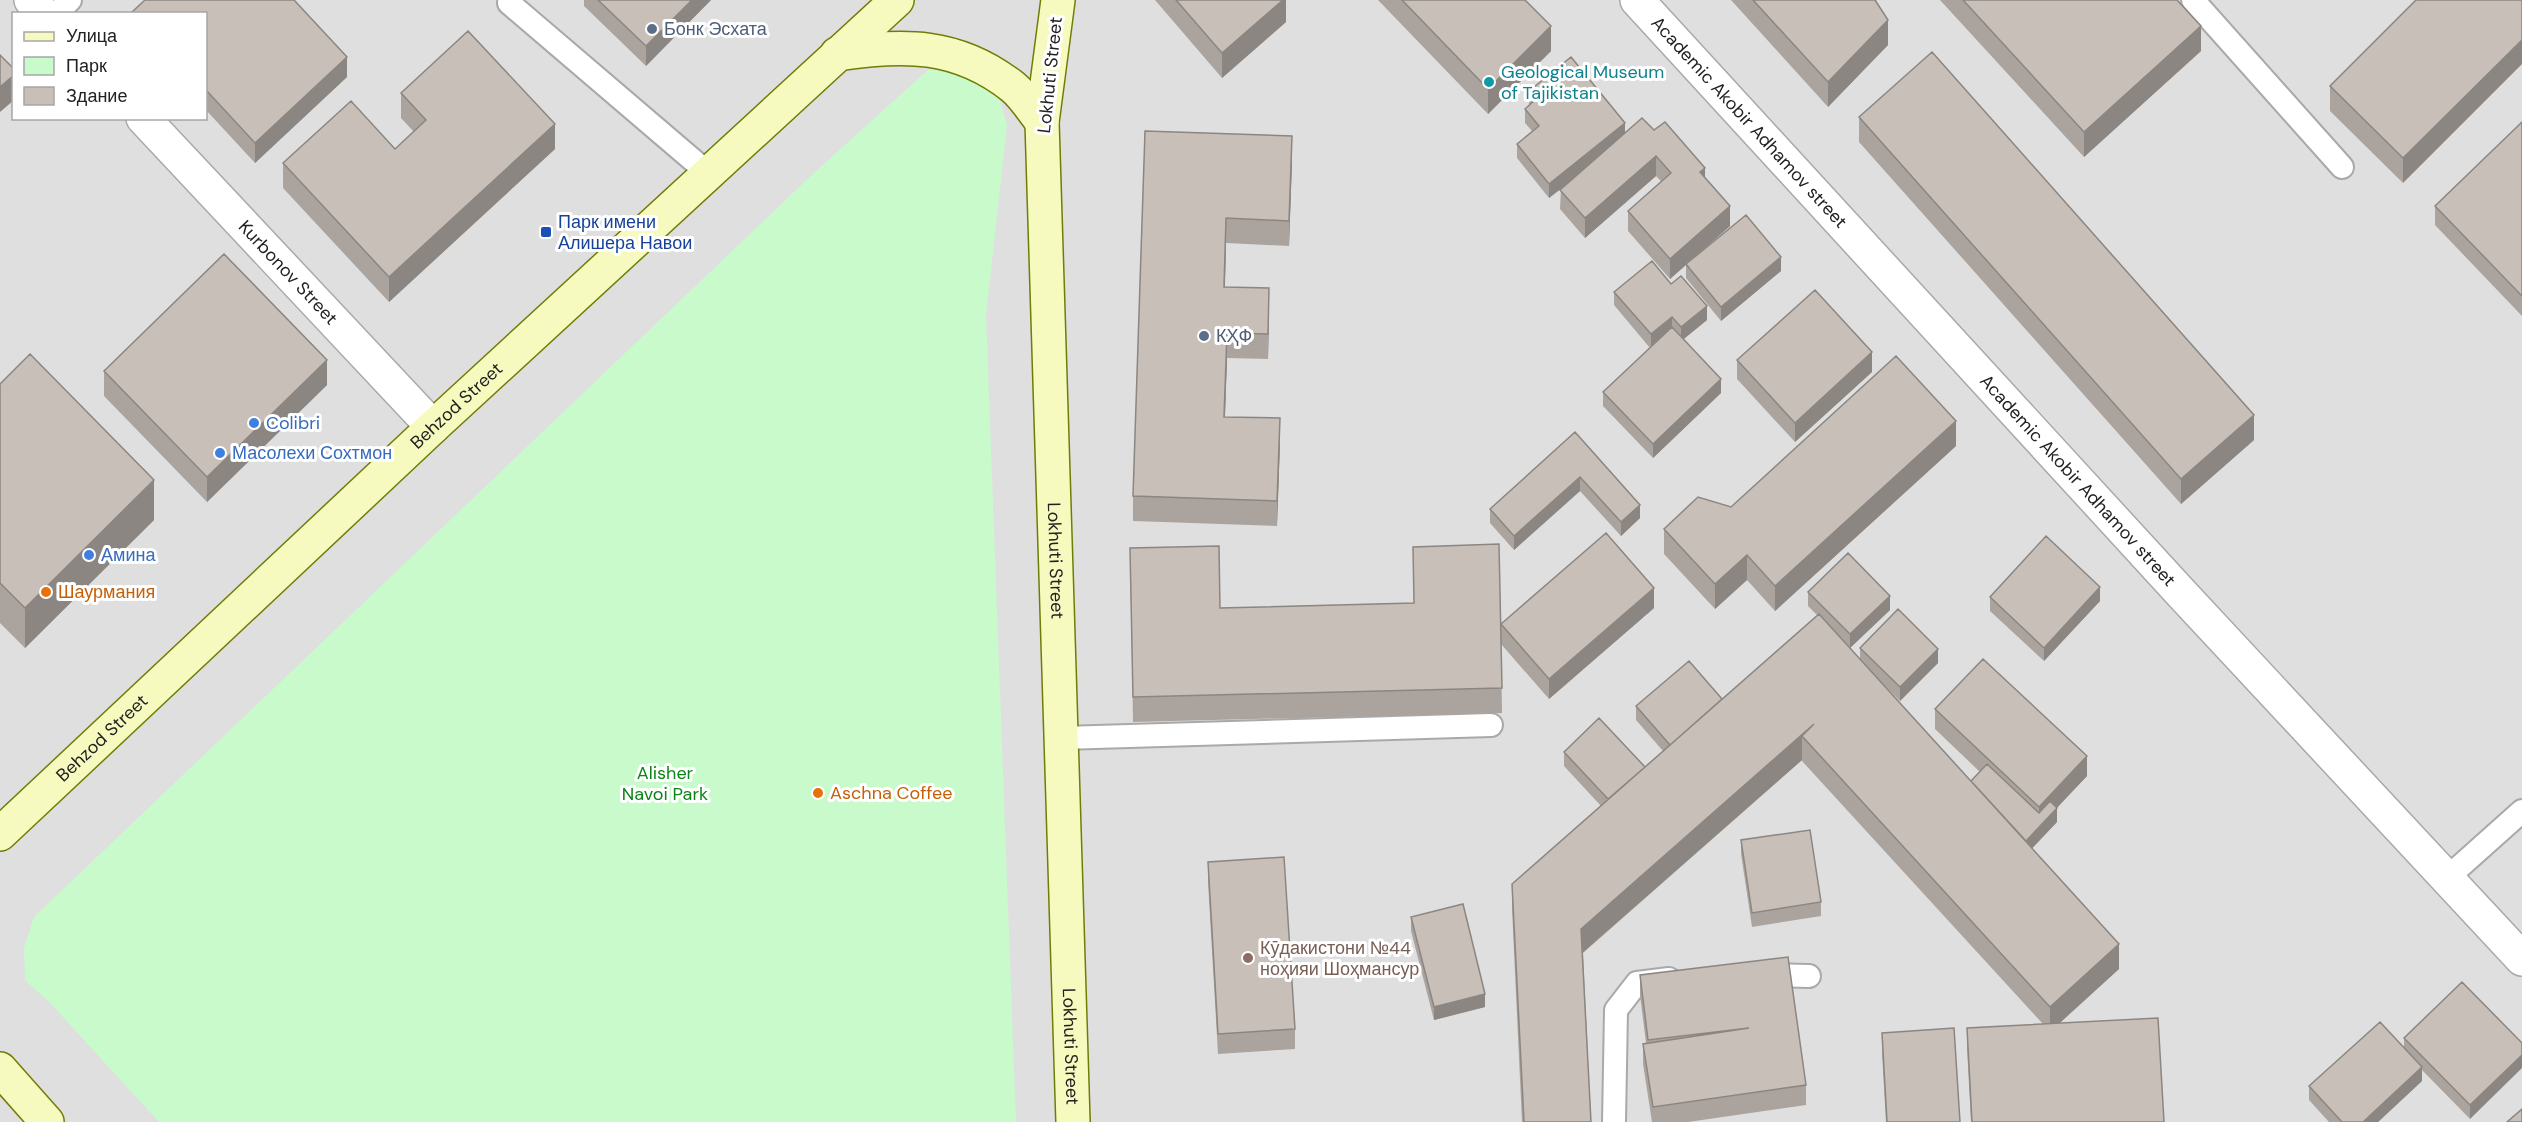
<svg xmlns="http://www.w3.org/2000/svg" width="2522" height="1122" font-family="'DM Sans',sans-serif">
  <style>
    .residential { fill: #e0dfdf; fill-rule: evenodd }
    .park { fill: #c8facc }
    .lines { fill: none; stroke-linecap: round; stroke-linejoin: round }
    .lane-casing { stroke: #a9a9a9; stroke-width: 26 }
    .street-casing { stroke: #a9a9a9; stroke-width: 36 }
    .secondary-casing { stroke: #707d05; stroke-width: 36 }
    .lane { stroke: #fff; stroke-width: 22 }
    .street { stroke: #fff; stroke-width: 33 }
    .secondary { stroke: #f7fabf; stroke-width: 33 }
    .wall { fill: #aba49e }
    .shaded-wall { fill: #8b8681 }
    .building { fill: #c7bfb8; stroke: #8b8681; stroke-width: 1.5 }
    .service-dot { fill: #5c6f8a; stroke: #fff; stroke-width: 2 }
    .culture-dot { fill: #0f9aa8; stroke: #fff; stroke-width: 2 }
    .transit-dot { fill: #1a4fb4; stroke: #fff; stroke-width: 2 }
    .shop-dot { fill: #3f7fe0; stroke: #fff; stroke-width: 2 }
    .food-dot { fill: #e8710a; stroke: #fff; stroke-width: 2 }
    .education-dot { fill: #8d6e63; stroke: #fff; stroke-width: 2 }
    .labels { text-anchor: middle; stroke-width: 6; stroke-linejoin: round; paint-order: stroke }
    .service-label { font-size: 18px; fill: #4e5e75; stroke: #fff; text-anchor: start }
    .culture-label { font-size: 18px; fill: #0d838f; stroke: #fff; text-anchor: start }
    .street-label { font-size: 18px; fill: #222; stroke: #fff }
    .transit-label { font-size: 18px; fill: #164399; stroke: #fff; text-anchor: start }
    .shop-label { font-size: 18px; fill: #366cbe; stroke: #fff; text-anchor: start }
    .food-label { font-size: 18px; fill: #c56008; stroke: #fff; text-anchor: start }
    .park-label { font-size: 18px; fill: #0c8416; stroke: #fff }
    .education-label { font-size: 18px; fill: #785e54; stroke: #fff; text-anchor: start }
  </style>
  <rect width="100%" height="100%" fill="#f2efe9"/>
  <path class="residential" d="M0,0H2522V1122H0ZM14,14H206V118H14Z"/>
  <path class="park" d="M929,69L965,75L997,91L1007,125L986,316L1016,1122H159L51,1004L25,980L24,948L34,917L816,171Z"/>
  <g class="lines">
    <defs>
      <path id="lane" d="M511,0L509,3L708,173
        M2193,0L2342,167
        M56,14L70,0
        M1062,738L1491,725
        M2447,878L2522,811
        M1762,975L1809,976
        M1614,1122L1616,1010L1637,983L1669,979"/>
      <g id="street">
        <path d="M31,0L43,14"/>
        <path id="s1" d="M1637,0L2182,594L2522,959"/>
        <path id="s2" d="M143,118L433,427"/>
      </g>
      <g id="secondary">
        <path id="s3" d="M1058,0L1042,122L1073,1122"/>
        <path d="M837,54C903,44 957,43 1013,87C1024,96 1033,111 1042,122"/>
        <path id="s4" d="M0,834L433,427L897,0"/>
        <path d="M0,1069L47,1122"/>
      </g>
    </defs>
    <use href="#lane" class="lane-casing"/>
    <use href="#street" class="street-casing"/>
    <use href="#secondary" class="secondary-casing"/>
    <use href="#lane" class="lane"/>
    <use href="#street" class="street"/>
    <use href="#secondary" class="secondary"/>
  </g>
  <path class="wall" d="M145,0H294L347,57V77L255,163L206,110V14H132V12Z
    M584,0H711L646,66L584,6Z
    M1155,0H1286V22L1222,78Z
    M1378,0H1525L1551,51L1488,114Z
    M1731,0H1877L1876,1L1888,45L1828,107Z
    M1940,0H2177L2201,51L2084,157Z
    M2416,0L2403,183L2330,111V86Z
    M1529,91L1625,133L1654,130L1705,178L1730,226L1690,261L1781,271L1721,321L1686,278V265L1670,279L1628,231V211L1661,181L1656,176L1585,238L1560,209L1561,189L1549,198L1517,158V144L1532,131L1525,123V109L1529,105Z
    M401,93L555,149L389,302L283,188V163L395,149L414,132L401,118Z
    M1859,117L2254,440L2181,504L1859,142Z
    M2522,122V316L2435,225V206Z
    M1145,131L1292,161L1289,246L1226,243L1225,287L1269,313L1268,359L1227,358L1225,417L1280,443L1277,526L1133,521V496Z
    M1671,284L1707,320L1684,339L1721,393L1653,458L1603,406V392L1650,348L1614,305V292Z
    M1737,360L1872,372L1795,442L1737,379Z
    M104,371L327,385L207,502L104,396Z
    M0,384L154,520L25,648L0,623Z
    M1575,432L1640,518L1621,536L1580,491L1514,550L1490,523V509Z
    M1956,446L1775,611L1747,580L1715,609L1664,554V529L1731,507Z
    M1413,547L1501,624L1654,608L1549,699L1501,644L1502,713L1133,722L1130,548L1220,608L1414,603Z
    M1808,592L1890,610L1850,648L1860,659V648L1938,663L1900,701L1881,682L1971,781L1980,772L1935,729V709L2087,776L2057,807V822L2032,848L2119,969L2059,1023L2164,1122H1971L1967,1048V1028L2043,1024L1802,761V760L1583,953L1591,1122H1522L1512,909V884L1601,806L1564,766V752L1645,767L1663,751L1636,720V706L1722,699L1817,615L1808,606Z
    M1990,597L2100,601L2044,661L1990,611Z
    M1741,840L1821,902V916L1752,927L1741,854Z
    M1208,862L1295,1029V1049L1218,1054L1208,882Z
    M1411,917L1485,1007L1434,1020L1411,931Z
    M1640,975L1806,1085V1105L1688,1122H1652L1643,1064V1044L1646,1043L1640,995Z
    M1882,1033L1960,1122H1886L1882,1053Z
    M2404,1038L2522,1043L2470,1119L2422,1070V1081L2378,1122H2329L2309,1100V1086L2404,1048Z"/>
  <path class="shaded-wall" d="M692,0H711L646,66V46Z
    M1283,0H1286V22L1222,78V53Z
    M1888,20V45L1828,107V82Z
    M1551,26V51L1488,114V89Z
    M2201,26V51L2084,157V132Z
    M2522,40V64L2403,183V158Z
    M347,57V77L255,163V143Z
    M14,75V100L0,112V87Z
    M1625,123V137L1549,198V184Z
    M555,124V149L389,302V277Z
    M1292,136V161L1289,246V221Z
    M1656,156V176L1585,238V218Z
    M1705,168V187L1700,172Z
    M1730,206V226L1670,279V259Z
    M1226,218V243L1224,312V287Z
    M1781,257V271L1721,321V307Z
    M1269,288V313L1268,359V334Z
    M1707,306V320L1681,341V327Z
    M1672,317V331L1651,348V334Z
    M1227,333V358L1224,442V417Z
    M1872,352V372L1795,442V423Z
    M327,360V385L207,502V477Z
    M1721,379V393L1653,458V444Z
    M2254,415V440L2181,504V479Z
    M1280,418V443L1277,526V501Z
    M1956,421V446L1775,611V586Z
    M1580,477V491L1514,550V536Z
    M154,480V520L25,648V608Z
    M1640,505V518L1621,536V522Z
    M1747,555V580L1715,609V584Z
    M2100,587V601L2044,661V648Z
    M1654,588V608L1549,699V679Z
    M1890,596V610L1850,648V634Z
    M1938,649V663L1900,701V687Z
    M1814,724L1802,736V760L1581,954V929Z
    M2087,756V776L2039,827V807Z
    M2057,808V822L2021,860V847Z
    M2119,944V969L2050,1032V1007Z
    M1485,994V1007L1434,1020V1007Z
    M2522,1055V1068L2470,1119V1105Z
    M2422,1067V1081L2378,1122H2363Z"/>
  <path class="building" d="M145,0H294L347,57L255,143L206,90V14H134L132,12Z
    M598,0H692L646,46Z
    M1176,0H1283L1222,53Z
    M1402,0H1525L1551,26L1488,89Z
    M1753,0H1875L1888,20L1828,82Z
    M1963,0H2177L2201,26L2084,132Z
    M2416,0H2522V40L2403,158L2330,86Z
    M468,31L555,124L389,277L283,163L351,101L395,149L426,120L401,93Z
    M1932,52L2254,415L2181,479L1859,117Z
    M0,55L14,69V75L0,87Z
    M1571,57L1625,123L1549,184L1517,144L1539,126L1525,109L1536,99L1529,91Z
    M1642,118L1654,130L1665,122L1705,168L1700,172L1730,206L1670,259L1628,211L1671,173L1656,156L1585,218L1560,190Z
    M2522,122V296L2435,206Z
    M1145,131L1292,136L1289,221L1226,218L1224,287L1269,288L1268,334L1227,333L1224,417L1280,418L1277,501L1133,496Z
    M1746,215L1781,257L1721,307L1686,264Z
    M224,254L327,360L207,477L104,371Z
    M1652,261L1671,284L1681,276L1707,306L1681,327L1672,317L1651,334L1614,292Z
    M1815,290L1872,352L1795,423L1737,360Z
    M1672,327L1721,379L1653,444L1603,392Z
    M30,354L154,480L25,608L0,583V384Z
    M1896,356L1956,421L1775,586L1747,555L1715,584L1664,529L1698,497L1731,507Z
    M1575,432L1640,505L1621,522L1580,477L1514,536L1490,509Z
    M1606,533L1654,588L1549,679L1501,624Z
    M2046,536L2100,587L2044,648L1990,597Z
    M1499,544L1502,688L1133,697L1130,548L1219,546L1220,608L1414,603L1413,547Z
    M1848,553L1890,596L1850,634L1808,592Z
    M1898,609L1938,649L1900,687L1860,648Z
    M1819,614L2119,944L2050,1007L1802,736L1814,724L1581,929L1591,1122H1524L1512,884Z
    M1983,659L2087,756L2039,807L1935,709Z
    M1689,661L1722,699L1670,745L1636,706Z
    M1599,718L1645,767L1608,799L1564,752Z
    M1987,764L2039,813L2050,801L2057,808L2026,841L1971,781Z
    M1810,830L1821,902L1752,913L1741,840Z
    M1284,857L1295,1029L1218,1034L1208,862Z
    M1463,904L1485,994L1434,1007L1411,917Z
    M1788,957L1806,1085L1653,1107L1643,1044L1749,1028L1648,1040L1640,975Z
    M2462,982L2522,1043V1055L2470,1105L2404,1038Z
    M2158,1018L2164,1122H1972L1967,1028Z
    M2380,1022L2422,1067L2363,1122H2342L2309,1086Z
    M1954,1028L1960,1122H1887L1882,1033Z
    M2522,1109V1122H2507Z"/>
  <g class="service-dot">
    <circle cx="652" cy="29" r="6"/>
    <circle cx="1204" cy="336" r="6"/>
  </g>
  <circle class="culture-dot" cx="1489" cy="82" r="6"/>
  <rect class="transit-dot" x="540" y="226" width="12" height="12" rx="3"/>
  <g class="shop-dot">
    <circle cx="254" cy="423" r="6"/>
    <circle cx="220" cy="453" r="6"/>
    <circle cx="89" cy="555" r="6"/>
  </g>
  <g class="food-dot">
    <circle cx="46" cy="592" r="6"/>
    <circle cx="818" cy="793" r="6"/>
  </g>
  <circle class="education-dot" cx="1248" cy="958" r="6"/>
  <g class="labels">
    <g class="service-label">
      <text x="664" y="35">Бонк Эсхата</text>
      <text x="1216" y="342">КҲФ</text>
    </g>
    <g class="culture-label">
      <text x="1501" y="78">Geological Museum<tspan x="1501" dy="21">of Tajikistan</tspan></text>
    </g>
    <g class="street-label">
      <text transform="translate(1050 75) rotate(-84)" y="6">Lokhuti Street</text>
      <text dy="6" stroke="none"><textPath href="#s1" startOffset="166">Academic Akobir Adhamov street</textPath></text>
      <text dy="6" stroke="none"><textPath href="#s2" startOffset="212">Kurbonov Street</textPath></text>
      <text dy="6" stroke="none"><textPath href="#s4" startOffset="626">Behzod Street</textPath></text>
      <text dy="6" stroke="none"><textPath href="#s1" startOffset="652">Academic Akobir Adhamov street</textPath></text>
      <text dy="6" stroke="none"><textPath href="#s3" startOffset="562">Lokhuti Street</textPath></text>
      <text dy="6" stroke="none"><textPath href="#s4" startOffset="140">Behzod Street</textPath></text>
      <text dy="6" stroke="none"><textPath href="#s3" startOffset="1048">Lokhuti Street</textPath></text>
    </g>
    <g class="transit-label">
      <text x="558" y="228">Парк имени<tspan x="558" dy="21">Алишера Навои</tspan></text>
    </g>
    <g class="shop-label">
      <text x="266" y="429">Colibri</text>
      <text x="232" y="459">Масолехи Сохтмон</text>
      <text x="101" y="561">Амина</text>
    </g>
    <g class="food-label">
      <text x="58" y="598">Шаурмания</text>
      <text x="830" y="799">Aschna Coffee</text>
    </g>
    <g class="park-label">
      <text x="665" y="779">Alisher<tspan x="665" dy="21">Navoi Park</tspan></text>
    </g>
    <g class="education-label">
      <text x="1260" y="954">Кӯдакистони №44<tspan x="1260" dy="21">ноҳияи Шоҳмансур</tspan></text>
    </g>
  </g>
  <rect x="12" y="12" width="195" height="108" fill="#ffffff" stroke="#a7a7a7" stroke-width="1.5"/>
  <rect x="24" y="32" width="30" height="9" fill="#f7fabf" stroke="#a7a7a7" stroke-width="1.5"/>
  <text x="66" y="42" font-size="18" fill="#222222">Улица</text>
  <rect x="24" y="57" width="30" height="18" fill="#c8facc" stroke="#a7a7a7" stroke-width="1.5"/>
  <text x="66" y="72" font-size="18" fill="#222222">Парк</text>
  <rect x="24" y="87" width="30" height="18" fill="#c7bfb8" stroke="#a7a7a7" stroke-width="1.5"/>
  <text x="66" y="102" font-size="18" fill="#222222">Здание</text>
</svg>
